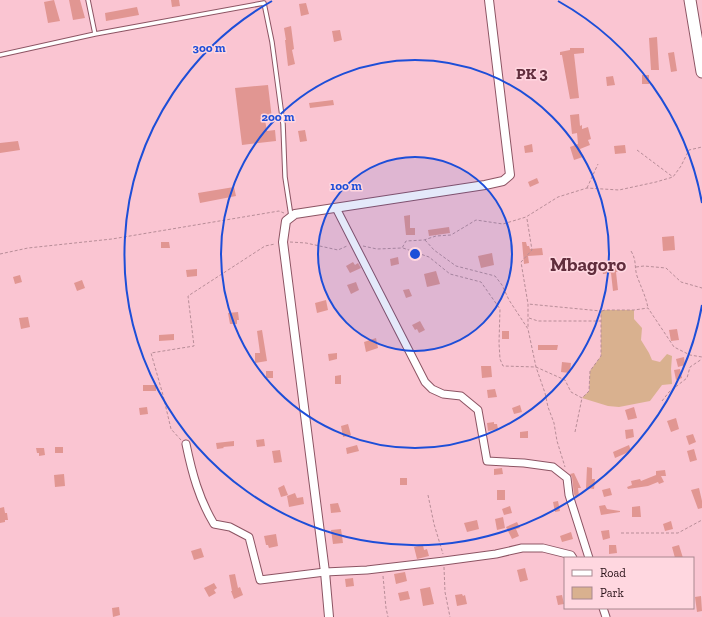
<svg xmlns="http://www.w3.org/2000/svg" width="702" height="617" font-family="'Zilla Slab',serif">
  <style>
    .green { fill: #d9b18f }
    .building { fill: #e19692 }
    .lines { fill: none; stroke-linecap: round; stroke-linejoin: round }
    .service-casing { stroke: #8c5463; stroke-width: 5.5 }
    .minor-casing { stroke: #8c5463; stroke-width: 9 }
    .tertiary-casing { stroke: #8c5463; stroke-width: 10 }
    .primary-casing { stroke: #8c5463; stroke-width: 13 }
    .path { stroke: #b88d98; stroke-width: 1; stroke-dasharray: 3 2; stroke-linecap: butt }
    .service { stroke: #fff; stroke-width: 3.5 }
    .minor { stroke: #fff; stroke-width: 7 }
    .tertiary { stroke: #fff; stroke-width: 8 }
    .primary { stroke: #fff; stroke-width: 11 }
    .ring { fill: none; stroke: #1d4ed8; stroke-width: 2 }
    .labels { text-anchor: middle; stroke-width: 3; stroke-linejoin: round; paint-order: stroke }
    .neighbourhood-label { font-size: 16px; font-weight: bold; fill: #612e3d; stroke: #ffd7e0 }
    .district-label { font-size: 19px; font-weight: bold; fill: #612e3d; stroke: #ffd7e0 }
    .centre { fill: #1d4ed8; stroke: #ffd7e0; stroke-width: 2 }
    .ring-label { font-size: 12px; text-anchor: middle; font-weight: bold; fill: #1d4ed8; stroke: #ffd7e0; stroke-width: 3; stroke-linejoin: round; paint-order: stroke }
  </style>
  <rect width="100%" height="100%" fill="#fac5d2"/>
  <path class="green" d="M605,310H634V319L642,328L641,340L649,353L652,360L660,362L667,354L672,356L671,369L672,384L662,385L650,401L619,407L608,406L582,398L589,391L590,371L601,356V311Z"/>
  <path class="building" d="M54,0L60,21L48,23L44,2Z
    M69,0H80L85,18L73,20Z
    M171,0H179L180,6L172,7Z
    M306,3L309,14L301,16L299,4Z
    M137,7L139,15L106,21L105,13Z
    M291,26L294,49L292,50L295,64L288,66L285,40H286L284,28Z
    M340,30L342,40L334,42L332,31Z
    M657,37L659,70H651L649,38Z
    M570,48H584V53L574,54L579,98L570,99L562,55H560V52L570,50Z
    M674,52L677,71L671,72L668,53Z
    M642,75H649V84H642Z
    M613,76L615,85L607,86L606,77Z
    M268,85L272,119L265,120L267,131L275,130L276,141L242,145L235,88Z
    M333,100L334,105L310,108L309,103Z
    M579,114L580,126L582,125V129L588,127L591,139L588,140L590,145L580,149L583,157L574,160L570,147L578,144L577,133L572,134L570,115Z
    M305,130L307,141L300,142L298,131Z
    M18,141L20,150L0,153V143Z
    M532,144L533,152L525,153L524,146Z
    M625,145L626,153L615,154L614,146Z
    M537,178L539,183L530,187L528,182Z
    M234,187L236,196L200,203L198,193Z
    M410,215V228H415V235H406L404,216Z
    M449,227L450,233L429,236L428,230Z
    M674,236L675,250L663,251L662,237Z
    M161,242H169L170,248H161Z
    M522,242H526L527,246H529L530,249L542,248L543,255L528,256L529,263L524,264Z
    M492,253L494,265L481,268L478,256Z
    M398,257L399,264L391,266L390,259Z
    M353,262L355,265L358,263L361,268L350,273L346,266Z
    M622,267L623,271L616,272L618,290L613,291L611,273L603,274L602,269Z
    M197,269V276L187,277L186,270Z
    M436,271L440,284L427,287L424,274Z
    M20,275L22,282L15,284L13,277Z
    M82,280L85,288L77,291L74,283Z
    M356,282L359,290L351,294L347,285Z
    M409,289L412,296L406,298L403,290Z
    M326,300L328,310L317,313L315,303Z
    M238,312L239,320H237V324H230L228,313Z
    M28,317L30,327L21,329L19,318Z
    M420,321L425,330L419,333L417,329L415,330L412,325Z
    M677,329L679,340L671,341L669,330Z
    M262,330L267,361L255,363V353H260L257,331Z
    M502,331H509V339H502Z
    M174,334V340L159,341V335Z
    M376,338L378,348L366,352L364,342Z
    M538,345H558L557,350H538Z
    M337,353V359L329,361L328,354Z
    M684,357L685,365L678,367L676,359Z
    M562,362L571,363L570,373L561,372Z
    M481,366H491L492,377L482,378Z
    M680,369L682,378L676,380L674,370Z
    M266,371H273V378H266Z
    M341,375V384H335V376Z
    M143,385H156V391H143Z
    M495,389L497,397L488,398L487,390Z
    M520,405L522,412L514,414L512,408Z
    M147,407L148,414L140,415L139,408Z
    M634,407L637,418L628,420L625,410Z
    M676,418L679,429L671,432L667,421Z
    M494,422V424H497L498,429L488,431L487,423Z
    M348,424L351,435L343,437L341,426Z
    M633,429L634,437L626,439L625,430Z
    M528,431V438H520V432Z
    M693,434L696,442L689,445L686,436Z
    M264,439L265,446L257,447L256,440Z
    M234,441V446L223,447L224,448L217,449L216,443Z
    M357,445L359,451L347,454L346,448Z
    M629,445L631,451L615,458L613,452Z
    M55,447H63V453H55Z
    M36,448H44L45,455L39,456V453H37Z
    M694,449L697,460L690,462L687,451Z
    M280,450L282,462L274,463L272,451Z
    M587,467L592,468V479H595L594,489L586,488Z
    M502,468L503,474L494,475V469Z
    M665,470L666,476H661L664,482L659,484L658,482L648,486L628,489L627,487L632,485L631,481L640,479L641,481L656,475V471Z
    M574,473L581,488H578L579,496H575L574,494L572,477L570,474Z
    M64,474L65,486L55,487L54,475Z
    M400,478H407V485H400Z
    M284,485L288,495L281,497L278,488Z
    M610,488L612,495L604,497L602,490Z
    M699,488L702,501V508L698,509L691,490Z
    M497,490H505V500H497Z
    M295,493L297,498L303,497L304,504L289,507L287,496Z
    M558,501L560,511L555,512L553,502Z
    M338,503L341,512L331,513L330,504Z
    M605,505L607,509L620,511V512L601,515L599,506Z
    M510,506L512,513L504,515L502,509Z
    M640,506L641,517H632V507Z
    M4,507L5,513H7L8,520H5V522L0,523V508Z
    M503,517L505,528L497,530L495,519Z
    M477,520L479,529L467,532L464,523Z
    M671,521L673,529L665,531L663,524Z
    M517,522L520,528L516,529L519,536L512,539L506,527Z
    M341,529L343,543L333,544L331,530Z
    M609,530L610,538L603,540L601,531Z
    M571,532L573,539L562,542L560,536Z
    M276,534L278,546L269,548L268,545H266L264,536Z
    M423,545L424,550L427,549L429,556L417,559L414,547Z
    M609,545H616L617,553L609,554Z
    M679,545L683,558H675L672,547Z
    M201,548L204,557L194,560L191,551Z
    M525,568L528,580L520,582L517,570Z
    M405,572L407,581L396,584L394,574Z
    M235,574L238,588L240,587L243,595L234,599L231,591H232L229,575Z
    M353,578L354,586L346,587L345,579Z
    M214,583L217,588L214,590L216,593L209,597L204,588Z
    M430,587L434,604L423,606L420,589Z
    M408,591L410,599L400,601L398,593Z
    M462,594L463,596L465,595L467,604L457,606L455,595Z
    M562,595L564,604L558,605L556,596Z
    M701,596L702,611L697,612L695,597Z
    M119,607L120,615L113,617L112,608Z"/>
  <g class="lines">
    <defs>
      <path id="service" d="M88,0L95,34L264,3L272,42L283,124L285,177L291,216
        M0,55L95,34"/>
      <path id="minor" d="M336,208L425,382L432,389L443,394L461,396L478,410L487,461L524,463L553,467L567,478L569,495L589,558
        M186,444C192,473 199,499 214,524L230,527L249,537L260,580L325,572L367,570L444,561L496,554L522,548H543L571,555L573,558
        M603,608L606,617"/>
      <path id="tertiary" d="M329,617L325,572L283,242L286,221L295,214L485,185L503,181L510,175L489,0"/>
      <path id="primary" d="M690,0L702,72"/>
    </defs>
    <use href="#service" class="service-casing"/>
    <use href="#minor" class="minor-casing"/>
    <use href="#tertiary" class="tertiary-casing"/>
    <use href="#primary" class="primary-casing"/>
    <path class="path" d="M637,150L673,177
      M587,188L598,164
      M527,219L532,250L521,262L528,304V328
      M425,240L434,250L456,266L495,276L502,285L509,300L528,329L536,367L545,393L548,407L554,423L557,441L565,467
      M290,242L306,243L338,250L347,246
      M363,246L377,249L402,248L406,241L424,240L436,236L451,235L476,220L503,224L526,217L558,197L587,188L619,190L656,182L673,177L681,166L689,150L702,147
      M403,248L429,257L450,274L481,282L500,309L499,343L500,359L503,366L536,367L565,380L571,392L582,398L589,391L590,371L601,356V311L528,304
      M631,251C637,261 634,266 637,276C641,287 646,297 648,308
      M0,254L28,248L112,239L279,211L284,213
      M636,267L644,266L666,268L681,282L702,288
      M602,311L605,310H634L648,308L674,347L690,355L702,357
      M529,318L538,321H601
      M662,401L669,392L687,378L690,367L702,359
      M575,432L582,398
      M181,440L171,429L163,395L151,353L194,346L188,296L265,246L275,244
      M428,495L434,524L443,554
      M621,533H678L702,520
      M444,567L445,592L450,617
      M383,576L386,608L388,617"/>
    <use href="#service" class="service"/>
    <use href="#minor" class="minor"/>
    <use href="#tertiary" class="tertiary"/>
    <use href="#primary" class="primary"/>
  </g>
  <circle cx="415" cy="254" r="97" fill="#1d4ed8" fill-opacity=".12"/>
  <g class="ring">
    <circle cx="415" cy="254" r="97"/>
    <circle cx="415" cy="254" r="194"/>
    <path d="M702 305A291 291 0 1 1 272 1M558 1A291 291 0 0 1 702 203"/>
  </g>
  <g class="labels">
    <g class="neighbourhood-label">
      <text x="532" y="79">PK 3</text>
    </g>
    <g class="district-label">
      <text x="588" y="271">Mbagoro</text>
    </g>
  </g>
  <circle cx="415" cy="254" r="6" class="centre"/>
  <g class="ring-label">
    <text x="209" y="52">300 m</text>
    <text x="278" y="121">200 m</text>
    <text x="346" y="190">100 m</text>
  </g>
  <rect x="564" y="557" width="130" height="52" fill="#ffd7e0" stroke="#a98890"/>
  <rect x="572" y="570" width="20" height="6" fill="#ffffff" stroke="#a98890"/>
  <text x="600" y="577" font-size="12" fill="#291218">Road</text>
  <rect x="572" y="587" width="20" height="12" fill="#d9b18f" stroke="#a98890"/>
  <text x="600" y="597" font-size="12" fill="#291218">Park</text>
</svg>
